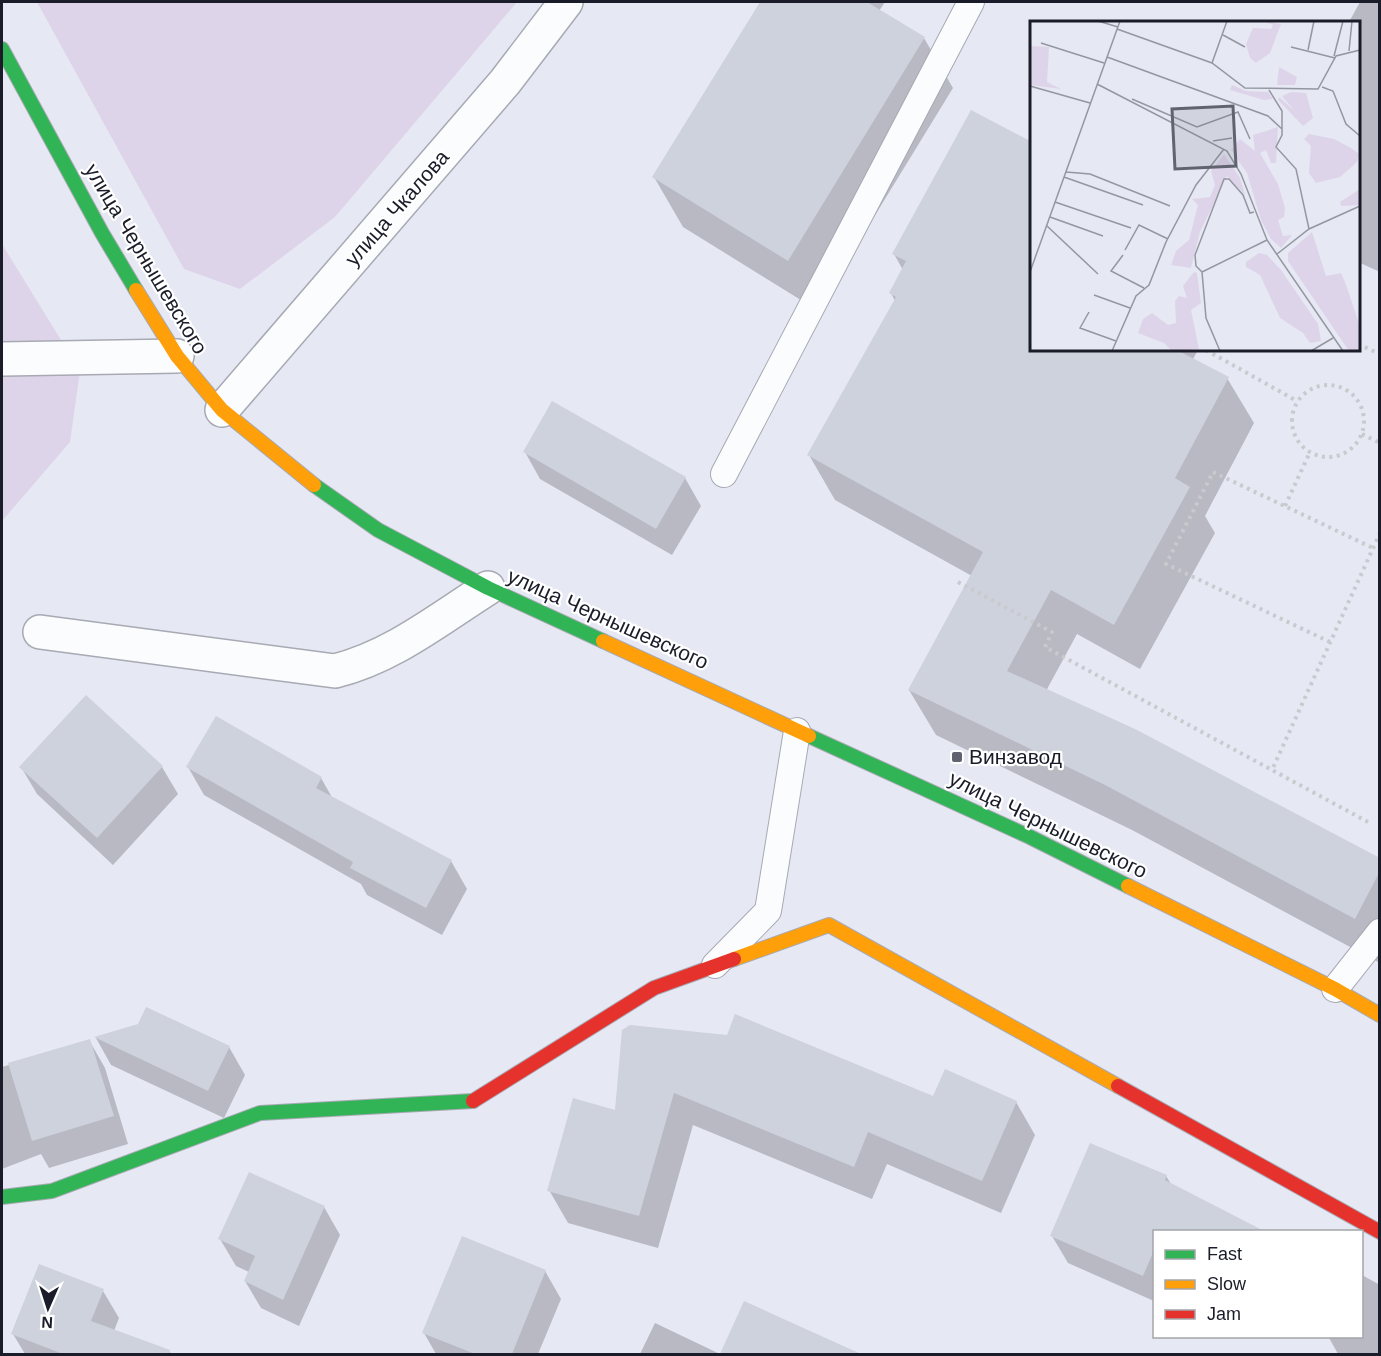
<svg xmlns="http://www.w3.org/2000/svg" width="1381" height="1356" font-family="Arial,sans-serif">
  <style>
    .green { fill: #ded4ea }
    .shadow { fill: #0003 }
    .building { fill: #cdd2dd }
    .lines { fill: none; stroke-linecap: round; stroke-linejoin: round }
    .lane-casing { stroke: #a7a9b3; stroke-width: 28 }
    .street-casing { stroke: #a7a9b3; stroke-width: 36 }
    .fast-casing { stroke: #a7a9b3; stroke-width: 16 }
    .slow-casing { stroke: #a7a9b3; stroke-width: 16 }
    .jam-casing { stroke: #a7a9b3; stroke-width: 16 }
    .path { stroke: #c9cace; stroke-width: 4; stroke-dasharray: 3 4.5; stroke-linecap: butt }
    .lane { stroke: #fbfcfd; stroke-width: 26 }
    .street { stroke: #fbfcfd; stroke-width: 33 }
    .fast { stroke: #30b455; stroke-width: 14 }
    .slow { stroke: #ff9f0a; stroke-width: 14 }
    .jam { stroke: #e5322d; stroke-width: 14 }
    .poi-dot { fill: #616470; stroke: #fff; stroke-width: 2 }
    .labels { text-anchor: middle; stroke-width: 4.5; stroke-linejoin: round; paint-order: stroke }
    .street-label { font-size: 21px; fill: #1a1d29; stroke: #fff }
    .poi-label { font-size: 21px; fill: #1a1d29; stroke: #fff; text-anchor: start }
    .inset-road { fill: none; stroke: #9497a2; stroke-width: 1.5 }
    .view { fill: #616470; fill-opacity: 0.15; stroke: #616470; stroke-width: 3 }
    .inset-edge { fill: none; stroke: #1a1d29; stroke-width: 3 }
  </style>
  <rect width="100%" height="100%" fill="#e6e8f3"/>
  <path class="green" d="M37,2H517L335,217L240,289L184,269Z
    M2,244L80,371L70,442L2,521Z"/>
  <path class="shadow" d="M762,2H885L879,11L924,38L953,88L817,310L683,227L654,177Z
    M1360,2H1380V272L1358,262V22H1349Z
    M972,112L1032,350H1198L1193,359L1227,378L1254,423L1205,516L1215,533L1140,669L1077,634L1046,691L1380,859V963L1132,830L936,735L909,690L972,576L835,500L809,455L895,301L891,293L903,270L894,254Z
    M525,452L685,478L701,506L672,555L540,479Z
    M21,767H162L178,794L113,865L37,794Z
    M188,767L321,778L333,799L451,861L467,889L442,935L367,895L361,884L204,795Z
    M139,1025L229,1047L245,1075L224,1118L111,1065L96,1038Z
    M623,1031L934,1098L1016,1102L1035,1135L1001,1213L887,1164L872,1199L693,1125L658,1248L568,1223L549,1190L616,1112Z
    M89,1040L105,1068L128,1144L49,1168L41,1154L2,1169V1067Z
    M1166,1176L1171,1184L1154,1232V1301L1068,1263L1052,1236Z
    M324,1207L340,1235L299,1326L261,1308L245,1281L249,1272L236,1266L220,1239Z
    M545,1271L561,1299L538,1354H436L424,1333Z
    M1362,1275L1380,1285V1354H1338L1328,1336H1362Z
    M103,1291L119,1318L114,1331L174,1354H25L13,1334Z
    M655,1323L720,1354H640Z
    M803,1330L817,1354H732L726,1344Z"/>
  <path class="building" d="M760,2H867L925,37L788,261L652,177Z
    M971,110L1032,142V350H1177L1229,377L1175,478L1190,487L1114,625L1051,590L1007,671L1135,729L1380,858V871L1355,919L1105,785L908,690L983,552L807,455L896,297L889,293L906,261L892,254Z
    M552,401L686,477L656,529L523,452Z
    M86,695L163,766L97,838L19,767Z
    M216,716L322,777L316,788L452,860L426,908L350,868L353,862L186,767Z
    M146,1007L230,1046L208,1091L94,1037L138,1024Z
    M735,1014L933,1096L945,1069L1017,1101L982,1181L868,1132L854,1167L674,1093L639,1216L547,1191L573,1098L615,1110L622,1030L630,1025L727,1035Z
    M90,1039L114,1116L32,1141L8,1063Z
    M1090,1143L1167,1175L1165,1180L1266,1232H1155V1248L1143,1276L1050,1236Z
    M249,1172L325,1206L283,1300L244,1281L255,1256L218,1239Z
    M462,1236L546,1270L512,1354H475L422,1333Z
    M39,1264L104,1289L91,1321L170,1350L169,1354H63L11,1334Z
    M744,1301L861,1354H720Z"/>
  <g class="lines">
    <defs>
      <path id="lane" d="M724,474L971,2
        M715,965L768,911L797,731
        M1335,989L1380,932"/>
      <path id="street" d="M2,359L177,356
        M222,410L505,82L566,2
        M40,632L335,671C392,657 439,619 488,588"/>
      <path id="fast" d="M2,49L102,233L136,290
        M314,485L378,530L488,588L603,641
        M809,736L1030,837L1128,886
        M2,1197L52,1191L260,1113L473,1101"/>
      <path id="slow" d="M136,290L177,356L222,410L314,485
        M603,641L809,736
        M1128,886L1335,989L1380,1015
        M734,959L829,925L1118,1086"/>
      <path id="jam" d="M1118,1086L1380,1232
        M473,1101L654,988L734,959"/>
    </defs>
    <use href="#lane" class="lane-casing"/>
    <use href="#street" class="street-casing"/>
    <use href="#fast" class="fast-casing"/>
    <use href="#slow" class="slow-casing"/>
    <use href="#jam" class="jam-casing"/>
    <path class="path" d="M1358,344L1380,354
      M1206,350L1297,401
      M1292 421a36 36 0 1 1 72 0a36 36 0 1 1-72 0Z
      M1362,434L1380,443
      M1285,506L1310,452
      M958,582L1052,632L1045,647L1272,770
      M1330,642L1166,564L1213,472L1373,548
      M1368,822L1272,770L1380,533"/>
    <use href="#lane" class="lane"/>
    <use href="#street" class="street"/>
    <use href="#fast" class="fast"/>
    <use href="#slow" class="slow"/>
    <use href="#jam" class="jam"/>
  </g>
  <rect class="poi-dot" x="951" y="751" width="12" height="12" rx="3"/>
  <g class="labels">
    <g class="street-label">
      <text transform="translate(397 208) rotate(-49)" y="7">улица Чкалова</text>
      <text transform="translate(146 259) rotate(59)" y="7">улица Чернышевского</text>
      <text transform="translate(608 619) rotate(24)" y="7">улица Чернышевского</text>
      <text transform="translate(1048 825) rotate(26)" y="7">улица Чернышевского</text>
    </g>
    <g class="poi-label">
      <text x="969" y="764">Винзавод</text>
    </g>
  </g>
  <g transform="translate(1030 21)">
    <rect width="330" height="330" fill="#e6e8f3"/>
    <path d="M233,0L251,3L240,32L226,42L220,37L216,23L223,7L241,8L243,4ZM0,25L19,26L17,61L31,68L0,64ZM249,46L267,56L265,64H247ZM202,64L216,70L238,71L243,78L234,79L200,69ZM261,71L276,72L283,97L273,105L248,79L249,76L264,89L252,75ZM248,106L246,142H241L236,129L230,132L248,163L255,187L254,196L248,199L253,215L262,214L251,227L241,218L231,199L217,152L201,129L210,118L225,130L223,114ZM279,113L304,118L321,127L329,133L327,141L310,156L286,162L279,152L281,125L274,118ZM194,133L210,157L215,174L197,155L170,211L161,247L141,244L146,230L159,219L168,184L162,178L180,176L185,164L181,150ZM330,168V184L311,185L310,181ZM282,211L296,255L311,252L315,261L330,305V330H319L258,240V232ZM229,232L237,234L251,249L288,303L291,320L280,322L273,312L250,297L230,254L216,246V241ZM164,251L167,252L171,282L161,289L169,328L142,330L134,322L108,312L113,298L122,292L138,304L146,302L145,280L149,275L157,277L153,265Z" fill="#ded4ea"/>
    <path class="inset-road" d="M68,0L88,6M87,8L182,42L215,67L288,68L306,35L330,29M193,14L215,26M11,22L74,42M261,26L305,37M278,29L284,0M319,30L322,0M304,35L313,0M77,36L238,95L252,108M182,42L197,0M67,63L197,130L211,153L237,219L313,330M0,65L60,82M292,66L303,70L316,103L330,115M239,69L252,90V114L246,126L266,148L279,208M102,78L167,106L208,91L220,118M183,120L202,117M36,151L60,153L140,185M34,156L113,184M25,181L101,207M20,196L73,215M17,205L68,253M95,229L109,204L138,218M247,233L279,208L330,185M93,234L81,250L114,267M0,251L90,0M172,251L166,245L165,234L194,158H199L213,174L220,192L224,191M64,274L100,287M59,291L50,307L86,320M82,330L106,275L119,264L136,221L166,164L194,128M190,330L176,297L172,251L237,219M281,330L303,317"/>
    <path class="view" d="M203,85L206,145L145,148L142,88Z"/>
    <rect width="330" height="330" class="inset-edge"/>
  </g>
  <rect width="1381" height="1356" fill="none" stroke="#1a1d29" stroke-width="6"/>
  <rect x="1153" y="1230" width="210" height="108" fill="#ffffff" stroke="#a3a5a9" stroke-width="1.5"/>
  <rect x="1165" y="1250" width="30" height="9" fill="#30b455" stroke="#a3a5a9" stroke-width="1.5"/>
  <text x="1207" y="1260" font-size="18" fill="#1a1d29">Fast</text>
  <rect x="1165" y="1280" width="30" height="9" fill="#ff9f0a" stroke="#a3a5a9" stroke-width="1.5"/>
  <text x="1207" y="1290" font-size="18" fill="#1a1d29">Slow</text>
  <rect x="1165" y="1310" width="30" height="9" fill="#e5322d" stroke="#a3a5a9" stroke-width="1.5"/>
  <text x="1207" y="1320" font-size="18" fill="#1a1d29">Jam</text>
  <g transform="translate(48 1308) rotate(183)" stroke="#ffffff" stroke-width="4.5" paint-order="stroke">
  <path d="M0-4.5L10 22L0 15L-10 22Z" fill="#1a1d29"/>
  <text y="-9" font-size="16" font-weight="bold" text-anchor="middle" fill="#1a1d29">N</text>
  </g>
</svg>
